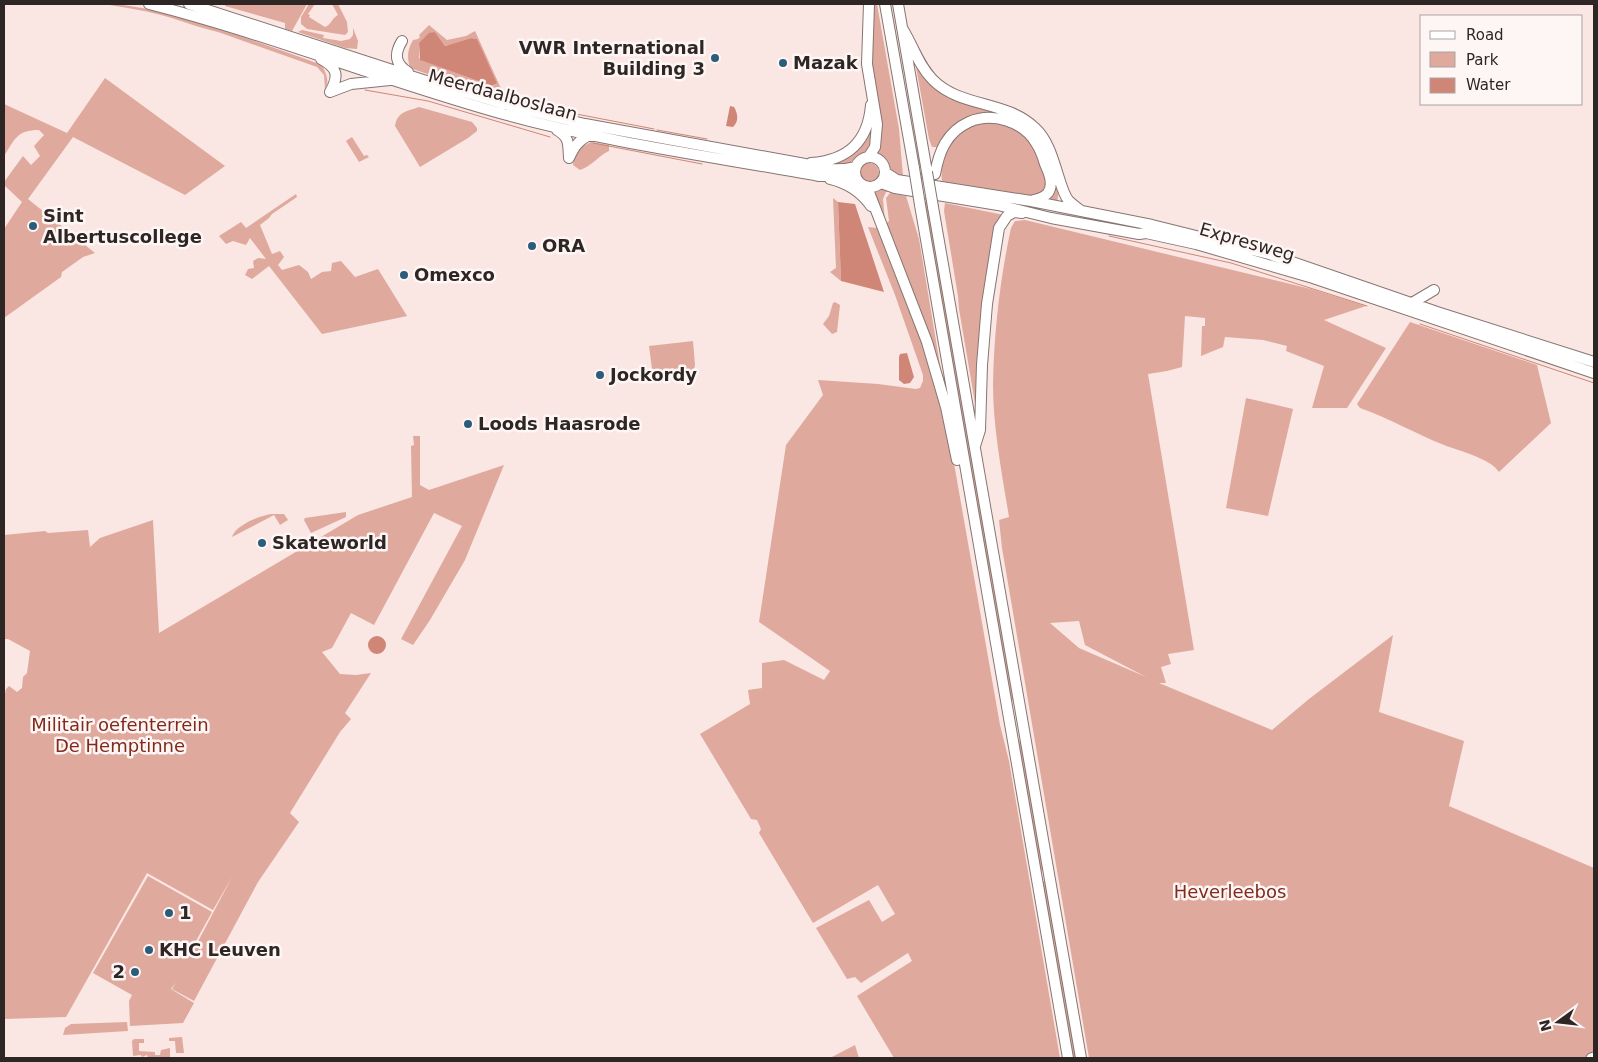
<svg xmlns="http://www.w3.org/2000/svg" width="1598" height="1062" font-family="'DejaVu Sans',sans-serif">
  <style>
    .green { fill: #e0a99d; fill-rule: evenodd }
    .water { fill: #cf8677 }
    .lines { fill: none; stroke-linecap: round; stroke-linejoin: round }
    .stream { stroke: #cf8677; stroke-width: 1 }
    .major-casing { stroke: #867572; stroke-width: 11 }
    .highway-casing { stroke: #867572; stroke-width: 12 }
    .major { stroke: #fff; stroke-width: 9 }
    .highway { stroke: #fff; stroke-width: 10 }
    .highway-bridge-casing { stroke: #867572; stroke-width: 12; stroke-linecap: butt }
    .highway-bridge { stroke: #fff; stroke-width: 10 }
    .poi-dot { fill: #2b5c7a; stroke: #fef6f5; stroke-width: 2 }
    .labels { text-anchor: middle; stroke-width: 5; stroke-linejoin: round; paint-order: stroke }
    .poi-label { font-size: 18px; font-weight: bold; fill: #2d2625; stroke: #fef6f5; text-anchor: start }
    .street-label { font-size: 18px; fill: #2d2625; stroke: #fef6f5 }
    .park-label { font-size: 18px; fill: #81291a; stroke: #fef6f5 }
  </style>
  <rect width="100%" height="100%" fill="#fae6e2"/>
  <path class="green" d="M103,4C132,4 158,11 186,19C232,32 277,49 322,65C326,74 330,80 325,89L324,75L317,67L218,32C200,28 180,20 161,15C142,10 122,7 103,4Z
    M225,4H307L292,31L285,29V23L225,6Z
    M309,4H315L308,14L310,15L309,17L325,27C331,25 332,18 338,15L332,4H338L347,22L348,32L345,35L307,29L301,24V17Z
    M871,4H877L899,129L903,176L894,174L885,159L875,152L869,61Z
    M429,25L447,40L466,36L475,31L503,93L501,97L462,86L410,68C407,57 407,50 413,40L418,39L420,37L419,35ZM435,32L445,46L471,38L477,39L495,85L492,86L423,61L419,58V43Z
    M353,28L358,41L357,49L345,48L298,32L302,30L324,35L323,38L341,41L350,39L353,35Z
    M919,66C929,77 936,88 949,95C962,102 976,104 990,107C1029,116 1041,135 1052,172C1056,183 1061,193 1056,205L1040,202L1039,200C1059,196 1053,177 1048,163C1038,132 1010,107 976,117C959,122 947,132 938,147H932L929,139L916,67Z
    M105,78L225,166L185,195L73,137L28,199L95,253L83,257L62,272L61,277L4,318V229L22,202L4,185V182L23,156L31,165L40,156L34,146L44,135L39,130C17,130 15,139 4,156V104L67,133Z
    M419,107L472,122L477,128V131L468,138L420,167L395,126C398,111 406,112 419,107Z
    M991,122C1032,129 1035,149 1048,184L1043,193L1030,197L942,185L941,163L953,139L968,127L983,123Z
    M872,126L874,141L867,152L856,157L849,164L829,165Z
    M352,137L364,156L367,155L369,157L359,162L346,141Z
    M591,142L609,145V151C598,156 592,166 580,170L573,165L575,151Z
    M859 173a10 10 0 1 1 20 0a10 10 0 1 1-20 0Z
    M883,188L890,191L886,192L883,199L885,221L870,192Z
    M890,193L906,196L919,239L946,401L884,225L889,221L886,198Z
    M296,194L297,197L272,214L269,218L260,225L272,254L280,251L284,257L278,265L282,270L299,265L308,272L311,279L322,272L331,271L332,263L341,261L355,277L378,269L407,316L322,334L269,266L252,279L245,275L248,269L254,268L253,261L258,258L266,259L250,238L246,245L233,241L226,244L219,236L241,222L246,228Z
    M833,198L838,202L841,281L830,272L836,268Z
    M924,201L928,202L1014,700L1011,701Z
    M945,203L1004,215L977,404L975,403L959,309L958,296L944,211Z
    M1025,220L1311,289L1366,306L1324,320L1386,348L1347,408H1312L1324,366L1286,351L1287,346L1263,340L1225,337L1223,347L1201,356L1202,326H1205V318L1185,316L1182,367L1167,371L1148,374L1194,650L1168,654L1171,664L1161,667L1166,683H1159L1272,730L1309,699L1393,635L1379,712L1464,741L1449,806L1594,868V1058H1089L1002,548L999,520L1009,517C1002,474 993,428 993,384C994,332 1000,279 1011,228L1015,221ZM1079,621L1085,645L1146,677L1079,648L1050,623Z
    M868,227L877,228L917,327L939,396L955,469L1000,725L1009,761L1060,1058H894L857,996L912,961L908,953L861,983L855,977L847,979L816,928L869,900L882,922L895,914L878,885L813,923L759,833L761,829L757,820L751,819L700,734L750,704L748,690L762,688V663L784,660L824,680L830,671L759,622L786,445L823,395L818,380L878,384L916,389L920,388L923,381V375L895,295Z
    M835,302L840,305L837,332L832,334L823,324L829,316L833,303Z
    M1410,322L1537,365L1551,423L1499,472C1490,458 1459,451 1444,445C1416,434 1389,418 1360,408L1357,404L1359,401Z
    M693,341L695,365L693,373C682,380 664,368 652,369L649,346Z
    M1246,398L1293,409L1268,516L1226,508Z
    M413,436H420V485L429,490L504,465L465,560L430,620L413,645L401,639L462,526L434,513L374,625L351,613L332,648L322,652L340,674L356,675L371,673L345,713L351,719L340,732L290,813L299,822L258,882L194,1001L172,989L176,982L171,989L194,1003L183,1023L130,1026L129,1001L132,995L93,973L148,876L212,912L191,950L193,951L232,877L213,910L147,873L66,1017L4,1019V698L6,689L9,686L17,692L22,688L23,677L27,673L30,651L8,639H4V535L45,531L48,533L88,530L90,547L100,538L153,520L159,633L358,515L412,497L411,446L414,445Z
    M346,512V517L311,533L304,520L305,518Z
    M271,514H284L288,520L280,525L274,515L232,537C236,525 259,516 271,514Z
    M1021,740L1044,870L1040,871L1018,741Z
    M1046,880L1077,1058H1073L1042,882Z
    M127,1022L128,1031L63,1035L65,1028L71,1024Z
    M182,1037L184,1053H176L175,1041H169V1038Z
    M134,1039H144V1043H139V1051L155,1052V1055H160L161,1050L170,1048V1058H148L147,1055L142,1057L141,1055L133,1056L132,1041Z
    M855,1045L859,1058H830Z"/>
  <path class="water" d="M435,32L445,46L471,38L477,39L495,79L497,83L492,86L420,60L419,43L429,33Z
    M730,106L734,107C738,114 739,121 733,127L726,126Z
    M838,202L855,204L884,292L841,281Z
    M907,353L914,377L910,383L904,384L899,380V357L900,354Z
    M368 645a9 9 0 1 1 18 0a9 9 0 1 1-18 0Z"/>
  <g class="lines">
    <path class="stream" d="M464,84L511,98
      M365,90L428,101L550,137
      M516,99L562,111
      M566,112L654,129
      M657,130L707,139
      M593,143L702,164
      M1109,236L1231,263L1367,306
      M1420,324L1594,383"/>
    <defs>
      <path id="major" d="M1591,1058L1594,1057"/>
      <path id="highway" d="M149,4C271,35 387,82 507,115C609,143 715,157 819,176H843L856,180
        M189,4L420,79L522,109L585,124L805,164C822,170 838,171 855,167
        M869,4L867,64L877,124L875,147L869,156
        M885,4L914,168
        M898,4L927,172
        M902,28C913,45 918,65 933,80C961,108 1006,100 1035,128C1048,140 1053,159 1058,175C1061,184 1063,193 1068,200C1072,204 1076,207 1080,210
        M402,41C394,54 395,64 408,72
        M321,59C338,68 339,76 330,92
        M330,92L351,84L390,80
        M557,130C570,137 568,145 569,158
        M855 172a15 15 0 1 1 30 0a15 15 0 1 1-30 0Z
        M569,158C574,147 578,141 589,135
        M811,163C848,160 868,142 871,105
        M886,173L897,180L1031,201L1152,225L1269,254L1437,312L1594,362
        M935,174C939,151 947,132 969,122C992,112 1023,121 1036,143C1040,149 1043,157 1045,164C1049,173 1054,184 1048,193C1044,198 1037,199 1031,201
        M830,179C847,183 861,192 871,206
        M881,183L895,188L998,205L1051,218L1139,234L1146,233L1196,244L1313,278L1594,373
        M867,187L927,342L946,407L957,460
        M920,205L1068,1058
        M933,207L1081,1058
        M1412,303L1434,290
        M975,446L980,430L982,365L987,304L999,228L1007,216L1014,212L1022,213"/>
    </defs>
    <use href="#major" class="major-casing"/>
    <use href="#highway" class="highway-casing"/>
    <use href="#major" class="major"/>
    <use href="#highway" class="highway"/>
    <defs>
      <path id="highway-bridge" d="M914,168L920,205
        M927,172L933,207"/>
    </defs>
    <use href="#highway-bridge" class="highway-bridge-casing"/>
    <use href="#highway-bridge" class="highway-bridge"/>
  </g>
  <g class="poi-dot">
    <circle cx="715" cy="58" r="5"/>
    <circle cx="783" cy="63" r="5"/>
    <circle cx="33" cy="226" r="5"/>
    <circle cx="532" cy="246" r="5"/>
    <circle cx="404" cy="275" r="5"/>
    <circle cx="600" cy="375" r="5"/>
    <circle cx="468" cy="424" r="5"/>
    <circle cx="262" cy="543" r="5"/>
    <circle cx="169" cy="913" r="5"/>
    <circle cx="149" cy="950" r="5"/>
    <circle cx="135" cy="972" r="5"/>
  </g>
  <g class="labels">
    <g class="poi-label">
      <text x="705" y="54" text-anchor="end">VWR International<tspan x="705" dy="21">Building 3</tspan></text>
      <text x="793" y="69">Mazak</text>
      <text x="43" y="222">Sint<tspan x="43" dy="21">Albertuscollege</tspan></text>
      <text x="542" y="252">ORA</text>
      <text x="414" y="281">Omexco</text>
      <text x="610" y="381">Jockordy</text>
      <text x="478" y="430">Loods Haasrode</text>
      <text x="272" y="549">Skateworld</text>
      <text x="179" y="919">1</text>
      <text x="159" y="956">KHC Leuven</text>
      <text x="125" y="978" text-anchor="end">2</text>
    </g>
    <g class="street-label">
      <text transform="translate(503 95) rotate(15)" y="6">Meerdaalboslaan</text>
      <text transform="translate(1247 242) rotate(16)" y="6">Expresweg</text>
    </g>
    <g class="park-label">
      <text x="120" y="731">Militair oefenterrein<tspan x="120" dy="21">De Hemptinne</tspan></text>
      <text x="1230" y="898">Heverleebos</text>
    </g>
  </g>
  <rect width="1598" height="1062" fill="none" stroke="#2d2625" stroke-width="10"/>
  <rect x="1420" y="15" width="162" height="90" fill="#fef6f5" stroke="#aaa3a2"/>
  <rect x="1430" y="31" width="25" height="8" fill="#ffffff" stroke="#aaa3a2"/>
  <text x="1466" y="40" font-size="15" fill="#2d2625">Road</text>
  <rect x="1430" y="52" width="25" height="15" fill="#e0a99d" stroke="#aaa3a2"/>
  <text x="1466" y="65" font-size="15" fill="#2d2625">Park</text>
  <rect x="1430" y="78" width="25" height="15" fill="#cf8677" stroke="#aaa3a2"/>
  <text x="1466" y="90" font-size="15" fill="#2d2625">Water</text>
  <g transform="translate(1558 1022) rotate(255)" stroke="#fef6f5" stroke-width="4" paint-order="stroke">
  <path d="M0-4L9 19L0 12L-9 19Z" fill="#2d2625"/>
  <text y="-8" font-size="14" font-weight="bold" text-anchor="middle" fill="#2d2625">N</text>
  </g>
</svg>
